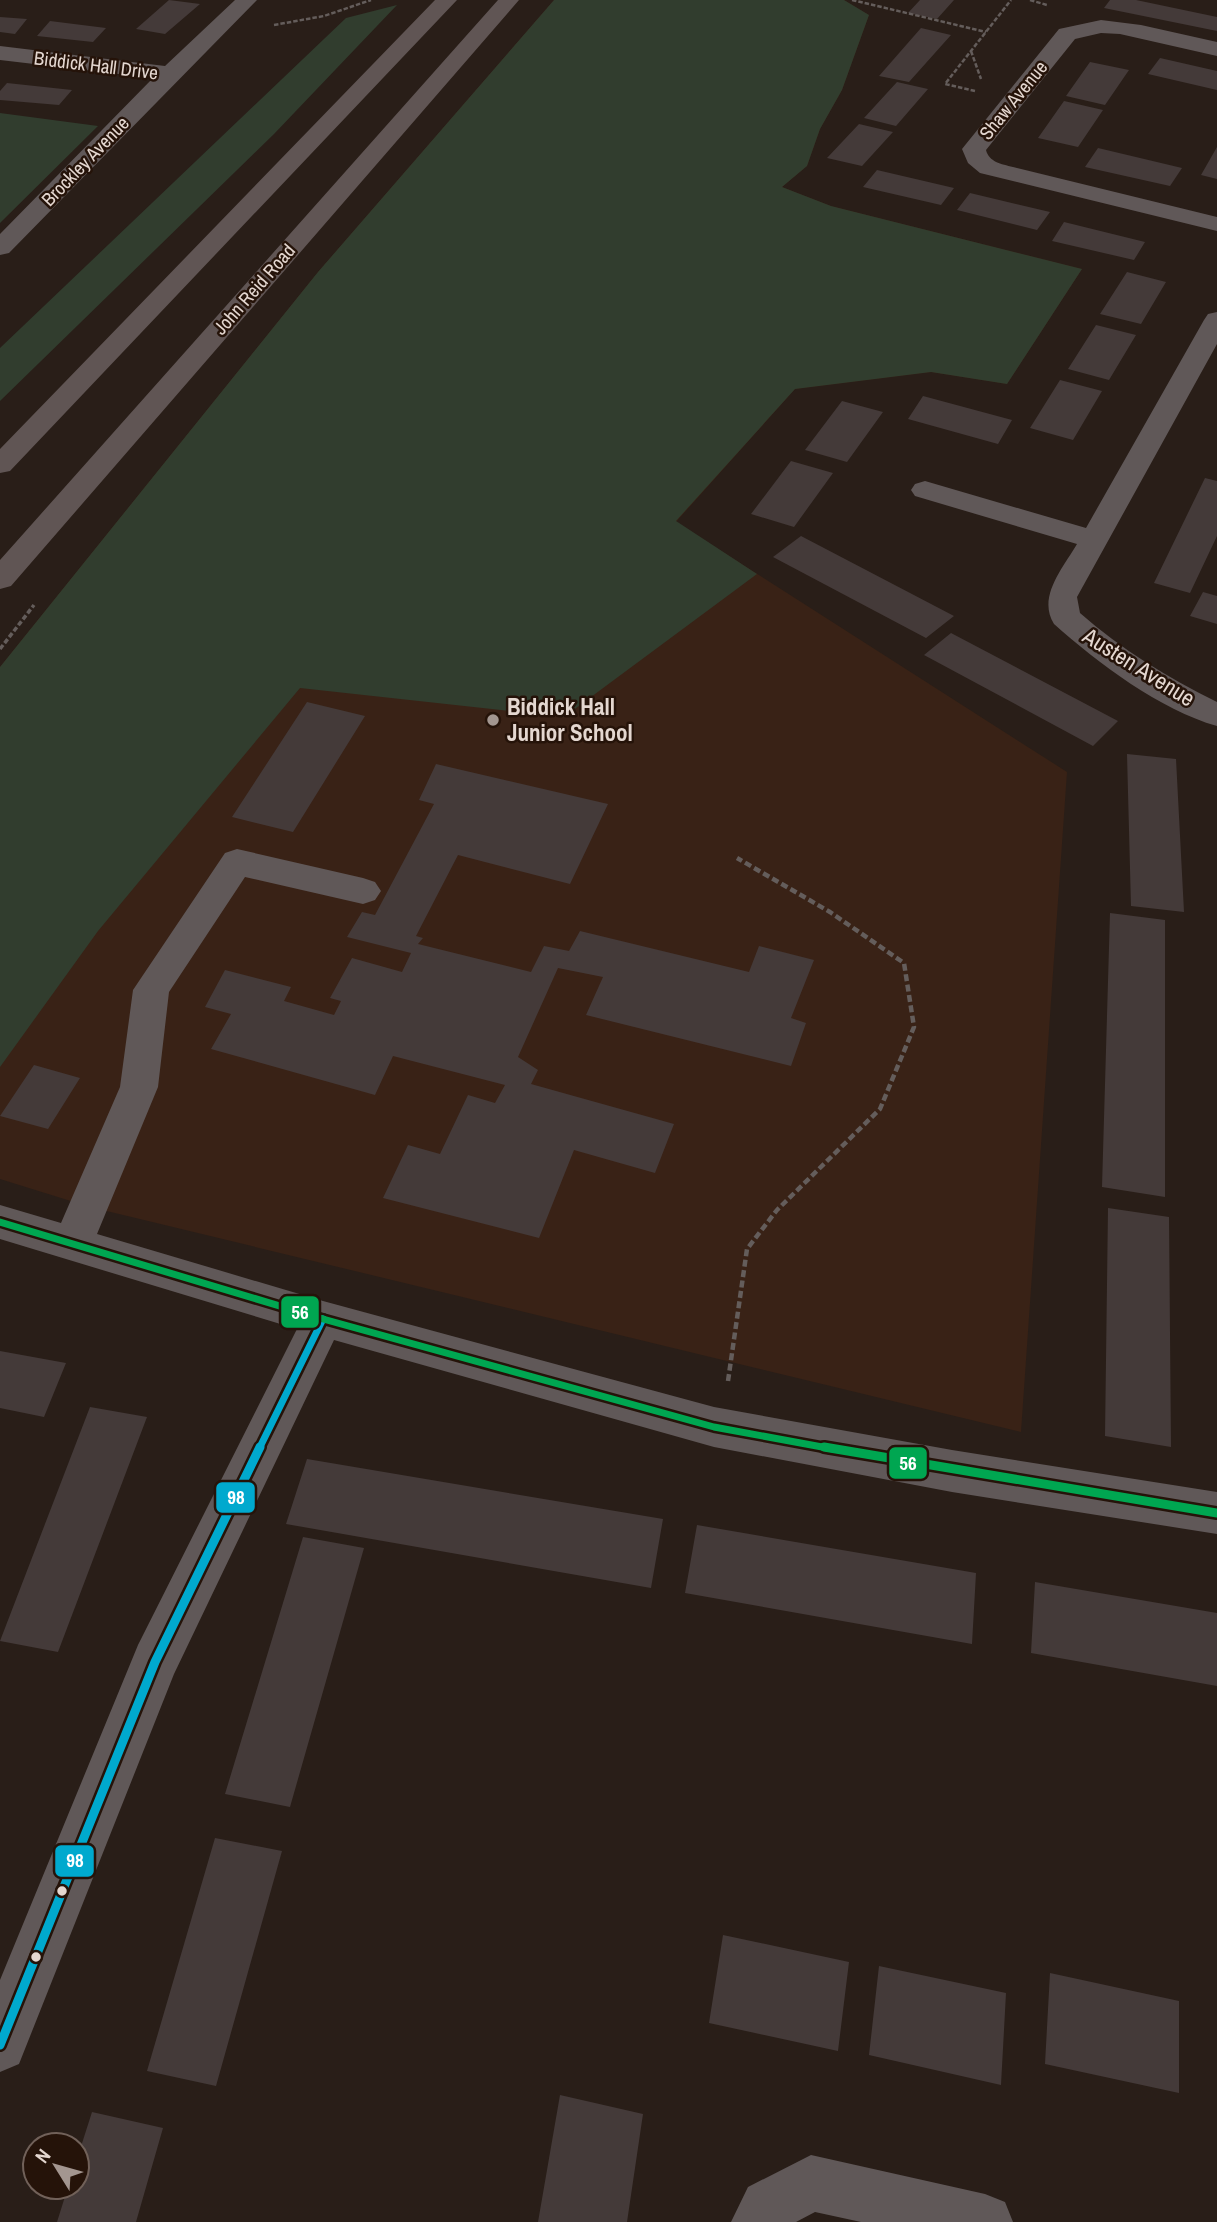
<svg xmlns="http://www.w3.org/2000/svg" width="1217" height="2222" font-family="'Archivo Narrow',sans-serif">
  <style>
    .built { fill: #392216 }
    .green { fill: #313d2e }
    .building { fill: #443a39 }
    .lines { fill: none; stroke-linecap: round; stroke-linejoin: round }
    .path-far2 { stroke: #645d5b; stroke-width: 2.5; stroke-dasharray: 4.5 2; stroke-linecap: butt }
    .path-far1 { stroke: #645d5b; stroke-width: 3.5; stroke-dasharray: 5 2.5; stroke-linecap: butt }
    .path { stroke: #645d5b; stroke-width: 4.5; stroke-dasharray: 7 3.5; stroke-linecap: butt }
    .minor { fill: #605858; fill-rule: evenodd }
    .highway { fill: #605554; fill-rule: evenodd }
    .bus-1-far1-casing { stroke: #251309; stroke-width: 12 }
    .bus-1-casing { stroke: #251309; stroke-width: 14 }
    .bus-2-far1-casing { stroke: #251309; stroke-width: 12 }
    .bus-2-casing { stroke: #251309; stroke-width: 14 }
    .bus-1-far1 { stroke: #00a9ce; stroke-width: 7 }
    .bus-1 { stroke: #00a9ce; stroke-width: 9 }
    .bus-2-far1 { stroke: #00a651; stroke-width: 7 }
    .bus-2 { stroke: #00a651; stroke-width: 9 }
    .poi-dot { fill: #a39690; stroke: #251309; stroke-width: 2.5 }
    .bus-dot { fill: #e4d7d0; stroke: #251309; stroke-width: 2.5 }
    .labels { text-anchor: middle; stroke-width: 5; stroke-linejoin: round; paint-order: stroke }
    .far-street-label { font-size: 19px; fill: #e4d7d0; stroke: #251309 }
    .street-label { font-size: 23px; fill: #e4d7d0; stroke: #251309 }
    .poi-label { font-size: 23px; font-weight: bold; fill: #e4d7d0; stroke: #251309; text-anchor: start }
    .line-badge { stroke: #251309; stroke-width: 2.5 }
    .badge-label { font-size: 19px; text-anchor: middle; font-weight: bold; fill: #fff }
  </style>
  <rect width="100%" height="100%" fill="#291e18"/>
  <path class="built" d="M554,0H844L869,15L842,90L820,129L807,166L782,187L831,206L1082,269L1007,384L931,372L795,389L676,522L1067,772L1021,1432L90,1207L0,1179V667L318,272Z"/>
  <path class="green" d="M554,0H844L869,15L842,90L820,129L807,166L782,187L831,206L1082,269L1007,384L931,372L795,389L676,521L757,574L564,717L300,688L98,931L0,1067V667L318,272Z
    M397,5L274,134L0,401V348L346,18Z
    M0,113L98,126L0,223Z"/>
  <path class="building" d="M169,0L200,4L165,34L136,29Z
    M920,0H954L937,19L908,13Z
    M1110,0H1136L1217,17V31L1104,8Z
    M0,17L27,19L15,34L0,32Z
    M50,21L106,28L93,42L37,36Z
    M921,28L951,35L909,82L879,76Z
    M1160,58L1217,71V90L1148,74Z
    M1090,62L1129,70L1105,105L1066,96Z
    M897,82L928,89L896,126L864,118Z
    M7,83L72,90L59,105L0,100V91Z
    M1064,101L1103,110L1078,147L1038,138Z
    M859,124L893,132L862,166L827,158Z
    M1217,147V179L1201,175Z
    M1098,148L1182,168L1170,186L1085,167Z
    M877,170L954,188L941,205L863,187Z
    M970,193L1050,212L1037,230L957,210Z
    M1064,222L1145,242L1134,260L1052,241Z
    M1127,272L1166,282L1141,324L1100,314Z
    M1096,325L1136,335L1109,380L1068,369Z
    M1060,380L1102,391L1073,440L1030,428Z
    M923,396L1012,420L998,444L908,419Z
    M842,401L883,412L847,462L805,450Z
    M791,461L833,473L794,527L751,514Z
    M1205,478L1217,481V536L1190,593L1154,583Z
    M801,536L954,616L926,638L773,557Z
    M1203,592L1217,596V624L1190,616Z
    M951,633L1118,721L1093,746L924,655Z
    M307,702L365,716L293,832L232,817Z
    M1127,754L1176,759L1184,912L1131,906Z
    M436,764L608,804L570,884L458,855L416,936L423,938L418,944L531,972L544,946L569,951L580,931L749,972L759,946L814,960L791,1018L806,1023L791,1066L586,1015L603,977L558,968L518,1057L538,1070L531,1084L674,1124L655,1173L574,1150L539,1238L383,1198L408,1145L440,1154L468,1095L495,1103L505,1085L393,1056L375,1095L211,1049L231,1014L205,1007L225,970L291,987L284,1001L334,1015L341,1001L330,998L352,958L402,972L411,953L347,937L362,912L375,915L434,804L419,800Z
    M1110,913L1165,920V1197L1102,1187Z
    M34,1065L80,1078L48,1129L0,1116Z
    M1108,1208L1169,1217L1171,1447L1105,1436Z
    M0,1351L66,1363L44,1417L0,1408Z
    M90,1407L147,1417L58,1652L0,1641Z
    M307,1459L663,1519L651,1588L286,1524Z
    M697,1525L976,1573L972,1644L685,1593Z
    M303,1537L364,1548L290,1807L225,1794Z
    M1035,1582L1217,1613V1686L1031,1653Z
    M215,1838L282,1851L216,2086L147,2071Z
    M723,1935L849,1962L838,2051L709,2023Z
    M879,1966L1006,1993L1001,2085L869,2055Z
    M1050,1973L1179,2001V2093L1045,2064Z
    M560,2095L643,2114L627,2222H538Z
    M92,2112L163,2128L136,2222H57L68,2187H77V2159Z"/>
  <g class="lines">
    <path class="path-far2" d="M852,0L986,32
      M1030,0L1047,5
      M274,25L324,16L371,0
      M971,51L981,79
      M975,91L945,84L1011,0"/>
    <path class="path-far1" d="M0,649L34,605"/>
    <path class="path" d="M728,1381L747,1249L777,1210L880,1109L914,1027L904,963L830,912L737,858"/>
    <path class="minor" d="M235,0H257L9,253L0,255V234L153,78L0,60V46L165,66Z
      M1101,20L1141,25L1217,42V56L1120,34L1101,33L1075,39L986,150C989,162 1001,164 1013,167L1217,217V231L980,173L968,163L962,149L966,144L1059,29Z
      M1217,312V344L1077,597L1080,613C1121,649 1168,678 1217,702V726C1160,710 1098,663 1054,624C1037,597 1063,568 1077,544L915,496L911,490L915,484L925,481L1086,528L1204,320L1208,314Z
      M237,849L363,878L375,882L381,891L375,900L363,904L245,877L169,992L158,1087L97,1234L323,1301L714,1407L952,1450L1217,1492V1534L952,1492L714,1447L334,1340L174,1674L19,2064L0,2072V1980L138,1645L297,1329L0,1239V1205L61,1223L120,1087L133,990L225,853Z
      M811,2155L985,2194L1005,2202L1013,2222H861L815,2212L796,2222H731L748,2187Z"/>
    <path class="highway" d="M435,0H457L10,471L0,473V449Z
      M498,0H519L11,586L0,589V560Z"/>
    <defs>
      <path id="bus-1-far1" d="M259,1449L323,1319"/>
      <path id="bus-1" d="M0,2045L155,1662L260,1447"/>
      <path id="bus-2-far1" d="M0,1222L323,1319L714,1427L833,1449"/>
      <path id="bus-2" d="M824,1447L1217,1513"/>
    </defs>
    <use href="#bus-1-far1" class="bus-1-far1-casing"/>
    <use href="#bus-1" class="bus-1-casing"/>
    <use href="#bus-2-far1" class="bus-2-far1-casing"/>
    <use href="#bus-2" class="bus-2-casing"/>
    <use href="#bus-1-far1" class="bus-1-far1"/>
    <use href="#bus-1" class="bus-1"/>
    <use href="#bus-2-far1" class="bus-2-far1"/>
    <use href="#bus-2" class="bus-2"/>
  </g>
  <circle class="poi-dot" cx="493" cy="720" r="7"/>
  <g class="bus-dot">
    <circle cx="62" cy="1891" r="6"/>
    <circle cx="36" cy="1957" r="6"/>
  </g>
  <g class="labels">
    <g class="far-street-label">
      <text transform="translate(96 65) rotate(7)" y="7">Biddick Hall Drive</text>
      <text transform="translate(1013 100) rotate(-51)" y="7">Shaw Avenue</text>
      <text transform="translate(85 161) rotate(-46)" y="7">Brockley Avenue</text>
      <text transform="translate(254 289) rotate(-49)" y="7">John Reid Road</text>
    </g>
    <g class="street-label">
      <text transform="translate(1139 667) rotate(32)" y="8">Austen Avenue</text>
    </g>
    <g class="poi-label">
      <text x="507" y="715">Biddick Hall<tspan x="507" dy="26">Junior School</tspan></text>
    </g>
  </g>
  <g class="line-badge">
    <rect x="280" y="1295" width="40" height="34" rx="7" fill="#00a651"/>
    <rect x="888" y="1446" width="40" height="34" rx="7" fill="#00a651"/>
    <rect x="215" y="1481" width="41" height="33" rx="7" fill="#00a9ce"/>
    <rect x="54" y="1844" width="41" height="34" rx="7" fill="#00a9ce"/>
  </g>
  <g class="badge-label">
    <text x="300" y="1319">56</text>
    <text x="908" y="1470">56</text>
    <text x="236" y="1504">98</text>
    <text x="75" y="1867">98</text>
  </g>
  <g transform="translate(56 2166) rotate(307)"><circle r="33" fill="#251309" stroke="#716159" stroke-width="2"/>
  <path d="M0-5L12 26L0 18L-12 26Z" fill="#a39690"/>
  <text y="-10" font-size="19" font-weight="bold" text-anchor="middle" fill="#e4d7d0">N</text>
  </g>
</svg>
